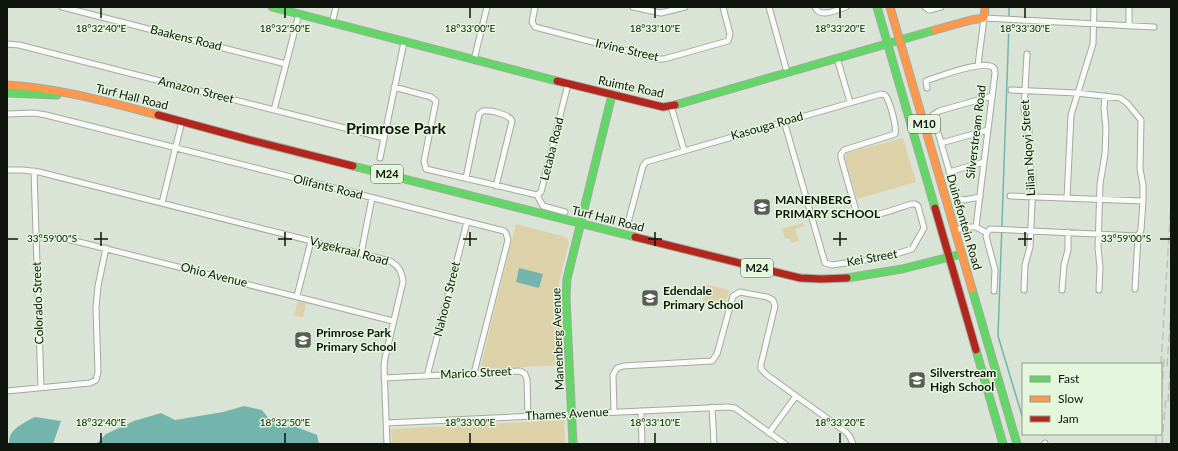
<svg xmlns="http://www.w3.org/2000/svg" width="1178" height="451" font-family="Lato,sans-serif">
  <style>
    .green { fill: #ddd1aa }
    .water { fill: #73b4ac }
    .lines { fill: none; stroke-linecap: round; stroke-linejoin: round }
    .stream { stroke: #73b4ac; stroke-width: 1.5 }
    .street-casing { stroke: #a2aa9e; stroke-width: 7 }
    .fast-casing { stroke: #a2aa9e; stroke-width: 9 }
    .slow-casing { stroke: #a2aa9e; stroke-width: 9 }
    .jam-casing { stroke: #a2aa9e; stroke-width: 9 }
    .street { stroke: #f9fbf9; stroke-width: 5 }
    .fast { stroke: #63d668; stroke-width: 7 }
    .slow { stroke: #ff974d; stroke-width: 7 }
    .jam { stroke: #b3261e; stroke-width: 7 }
    .rail { stroke: #bdbfbc; stroke-width: 1.5; stroke-dasharray: 8 4; stroke-linecap: butt }
    .ticks { fill: none; stroke: #0f150c; stroke-width: 1.5 }
    .labels { text-anchor: middle; stroke-width: 3; stroke-linejoin: round; paint-order: stroke }
    .shield { fill: #e4f7dd; stroke: #4f594b; stroke-width: 1 }
    .shield-label { font-size: 11px; font-weight: bold; fill: #0f150c }
    .street-label { font-size: 12px; fill: #0f150c; stroke: #e4f7dd }
    .poi-label { font-size: 12px; font-weight: bold; fill: #0f150c; stroke: #e4f7dd; text-anchor: start }
    .district-label { font-size: 16px; font-weight: bold; fill: #0f150c; stroke: #e4f7dd }
    .ticks-label { font-size: 10px; text-anchor: middle; fill: #0f150c; stroke: #e4f7dd; stroke-width: 3; stroke-linejoin: round; paint-order: stroke }
  </style>
  <rect width="100%" height="100%" fill="#dae4d6"/>
  <path class="green" d="M903,138L916,182L857,199L845,158L847,153Z
    M803,223L804,226L795,229L799,241L791,243L789,238L785,239L782,229Z
    M516,224L566,237L569,242L559,282L563,365L484,369L481,365Z
    M704,284L729,290L725,306L703,303Z
    M298,301L306,303L303,318L294,315Z
    M564,420L565,444H392L391,429Z"/>
  <path class="water" d="M519,268L543,274L539,288L516,282Z
    M244,406L262,410L270,420L294,426L317,435L319,444H96L106,434L134,421L161,413L175,420L223,412Z
    M35,417L61,421L53,444H9C9,441 9,437 11,434C15,427 27,421 35,417Z"/>
  <g class="lines">
    <path class="stream" d="M1009,16V7
      M1009,24L998,336L1023,419"/>
    <defs>
      <path id="street" d="M62,7L286,64
        M535,7L532,22L535,27L658,59H664L728,41L730,34L723,7
        M633,7L661,13L685,7
        M769,7L787,72
        M815,7C820,19 836,10 846,7
        M925,7L929,10L941,7
        M332,23L336,7
        M1129,26V7
        M7,44L19,45L384,138
        M837,58L850,102
        M474,60L487,7
        M978,65L984,18L1154,27
        M394,87L431,97L436,101L424,161L426,169L537,195
        M927,88L926,81L931,79C944,75 984,59 994,68L995,73L976,227L987,233
        M1011,90L1077,93L1120,98L1127,103L1141,120L1140,169L1143,185V201L1141,230L1138,236L1135,289
        M671,106L684,150
        M274,110L299,14
        M7,114L34,113L46,115L504,231L506,233L508,240L474,373
        M941,143L988,130
        M380,158L404,42
        M7,170H23L39,172L390,261C399,266 402,272 403,282L385,358L384,366L387,444
        M34,171L41,387
        M949,172L984,162
        M466,178L479,114L483,111C490,110 509,114 512,121L496,186
        M537,195L541,192L568,84
        M537,195L543,206L565,212
        M1010,196L1143,201
        M980,197L964,200L957,198L933,115L939,111L992,96
        M1067,198L1071,115L1093,44L1094,7
        M162,203L182,121
        M629,219L643,166L646,162L881,94L885,95C890,101 897,127 895,134L844,150L841,154V158L856,211L859,215C872,219 898,208 911,204H915L918,206L924,228L912,249L886,257L832,265L825,263L784,121
        M955,230L968,227H976
        M35,237H59L393,321
        M361,254L372,198
        M1024,290L1025,265L1030,247L1033,181L1029,157V130L1024,109L1027,54
        M1062,290L1064,265L1068,250V232
        M1099,290L1100,267L1098,248L1100,184L1105,154L1106,128L1104,108L1105,96
        M994,291L995,270L986,236L987,233L990,229L1138,236
        M297,296L311,241
        M427,376L467,222
        M384,378L520,371L525,374L527,380L528,416
        M7,391L90,383L96,380L98,372L96,308L98,286L106,248
        M712,407L714,444
        M641,411L642,444
        M614,412L613,375L617,368L623,366L712,361L717,354L733,296L740,292L767,297L773,300L775,306L761,364V369L767,375L846,432L850,437L853,444
        M386,423L728,407L735,408L785,444
        M769,433L796,396
        M1045,443V444"/>
      <path id="fast" d="M272,7L557,81
        M877,7L935,208
        M7,93L57,95
        M675,105L935,30
        M353,166L635,237
        M847,278L902,269L962,254
        M972,289L1017,444
        M976,350L1003,444
        M573,444L566,297L567,279L612,95"/>
      <path id="slow" d="M890,7L972,289
        M935,30L971,20L984,18L985,7
        M7,85C58,88 108,102 158,115"/>
      <path id="jam" d="M557,81L663,107L675,105
        M158,115L250,140L353,166
        M935,208L976,350
        M635,237L800,278L821,279L847,278"/>
    </defs>
    <use href="#street" class="street-casing"/>
    <use href="#fast" class="fast-casing"/>
    <use href="#slow" class="slow-casing"/>
    <use href="#jam" class="jam-casing"/>
    <use href="#street" class="street"/>
    <use href="#fast" class="fast"/>
    <use href="#slow" class="slow"/>
    <use href="#jam" class="jam"/>
    <path class="rail" d="M1161,364L1171,203
      M1167,366L1171,310
      M1168,402L1171,360
      M1161,403L1164,359
      M1156,444V434
      M1162,444L1166,396"/>
  </g>
  <path class="ticks" d="M101,8V18M285,8V18M470,8V18M655,8V18M840,8V18M1025,8V18M101,232V246M285,232V246M470,232V246M655,232V246M840,232V246M1025,232V246M8,239H18M94,239H108M278,239H292M463,239H477M648,239H662M833,239H847M1018,239H1032M1160,239H1170M101,433V443M285,433V443M470,433V443M655,433V443M840,433V443"/>
  <defs>
    <symbol id="school-square" viewBox="-11 -11 22 22"><rect x="-9" y="-9" width="18" height="18" rx="4" fill="#565d53" stroke="#e4f7dd"/><path d="M0-5L7-2L0 1L-7-2ZM-4 1L0 2.5L4 1V4Q0 6-4 4Z" fill="#fff"/></symbol>
  </defs>
  <g fill-rule="evenodd">
    <use href="#school-square" x="752" y="197" width="20" height="20"/>
    <use href="#school-square" x="640" y="288" width="20" height="20"/>
    <use href="#school-square" x="293" y="330" width="20" height="20"/>
    <use href="#school-square" x="907" y="370" width="20" height="20"/>
  </g>
  <g class="labels">
    <g class="shield">
      <rect x="908" y="115" width="32" height="18" rx="3"/>
      <rect x="371" y="165" width="32" height="18" rx="3"/>
      <rect x="741" y="259" width="32" height="18" rx="3"/>
    </g>
    <g class="shield-label">
      <text x="924" y="128">M10</text>
      <text x="387" y="178">M24</text>
      <text x="757" y="272">M24</text>
    </g>
    <g class="street-label">
      <text transform="translate(186 38) rotate(14)" y="4">Baakens Road</text>
      <text transform="translate(627 50) rotate(13)" y="4">Irvine Street</text>
      <text transform="translate(631 87) rotate(12)" y="4">Ruimte Road</text>
      <text transform="translate(196 90) rotate(14)" y="4">Amazon Street</text>
      <text transform="translate(132 97) rotate(14)" y="4">Turf Hall Road</text>
      <text transform="translate(767 126) rotate(-16)" y="4">Kasouga Road</text>
      <text transform="translate(976 132) rotate(-83)" y="4">Silverstream Road</text>
      <text transform="translate(1028 148) rotate(-94)" y="4">Lilian Nqoyi Street</text>
      <text transform="translate(552 149) rotate(-76)" y="4">Letaba Road</text>
      <text transform="translate(328 187) rotate(14)" y="4">Olifants Road</text>
      <text transform="translate(608 219) rotate(14)" y="4">Turf Hall Road</text>
      <text transform="translate(964 222) rotate(74)" y="4">Duinefontein Road</text>
      <text transform="translate(349 251) rotate(15)" y="4">Vygekraal Road</text>
      <text transform="translate(872 258) rotate(-10)" y="4">Kei Street</text>
      <text transform="translate(214 275) rotate(14)" y="4">Ohio Avenue</text>
      <text transform="translate(447 299) rotate(-76)" y="4">Nahoon Street</text>
      <text transform="translate(38 303) rotate(-92)" y="4">Colorado Street</text>
      <text transform="translate(558 339) rotate(-92)" y="4">Manenberg Avenue</text>
      <text transform="translate(476 373) rotate(-3)" y="4">Marico Street</text>
      <text transform="translate(567 414) rotate(-3)" y="4">Thames Avenue</text>
    </g>
    <g class="poi-label">
      <text x="775" y="204">MANENBERG<tspan x="775" dy="14">PRIMARY SCHOOL</tspan></text>
      <text x="663" y="295">Edendale<tspan x="663" dy="14">Primary School</tspan></text>
      <text x="316" y="337">Primrose Park<tspan x="316" dy="14">Primary School</tspan></text>
      <text x="930" y="377">Silverstream<tspan x="930" dy="14">High School</tspan></text>
    </g>
    <g class="district-label">
      <text x="396" y="134">Primrose Park</text>
    </g>
  </g>
  <g class="ticks-label">
    <text x="101" y="32">18°32'40"E</text>
    <text x="285" y="32">18°32'50"E</text>
    <text x="470" y="32">18°33'00"E</text>
    <text x="655" y="32">18°33'10"E</text>
    <text x="840" y="32">18°33'20"E</text>
    <text x="1025" y="32">18°33'30"E</text>
    <text x="52" y="242">33°59'00"S</text>
    <text x="1126" y="242">33°59'00"S</text>
    <text x="101" y="426">18°32'40"E</text>
    <text x="285" y="426">18°32'50"E</text>
    <text x="470" y="426">18°33'00"E</text>
    <text x="655" y="426">18°33'10"E</text>
    <text x="840" y="426">18°33'20"E</text>
  </g>
  <rect width="1178" height="451" fill="none" stroke="#0f150c" stroke-width="16"/>
  <rect x="1022" y="363" width="140" height="72" fill="#e4f7dd" stroke="#8f9d89"/>
  <rect x="1030" y="376" width="20" height="6" fill="#63d668" stroke="#8f9d89"/>
  <text x="1058" y="383" font-size="12" fill="#0f150c">Fast</text>
  <rect x="1030" y="396" width="20" height="6" fill="#ff974d" stroke="#8f9d89"/>
  <text x="1058" y="403" font-size="12" fill="#0f150c">Slow</text>
  <rect x="1030" y="416" width="20" height="6" fill="#b3261e" stroke="#8f9d89"/>
  <text x="1058" y="423" font-size="12" fill="#0f150c">Jam</text>
</svg>
